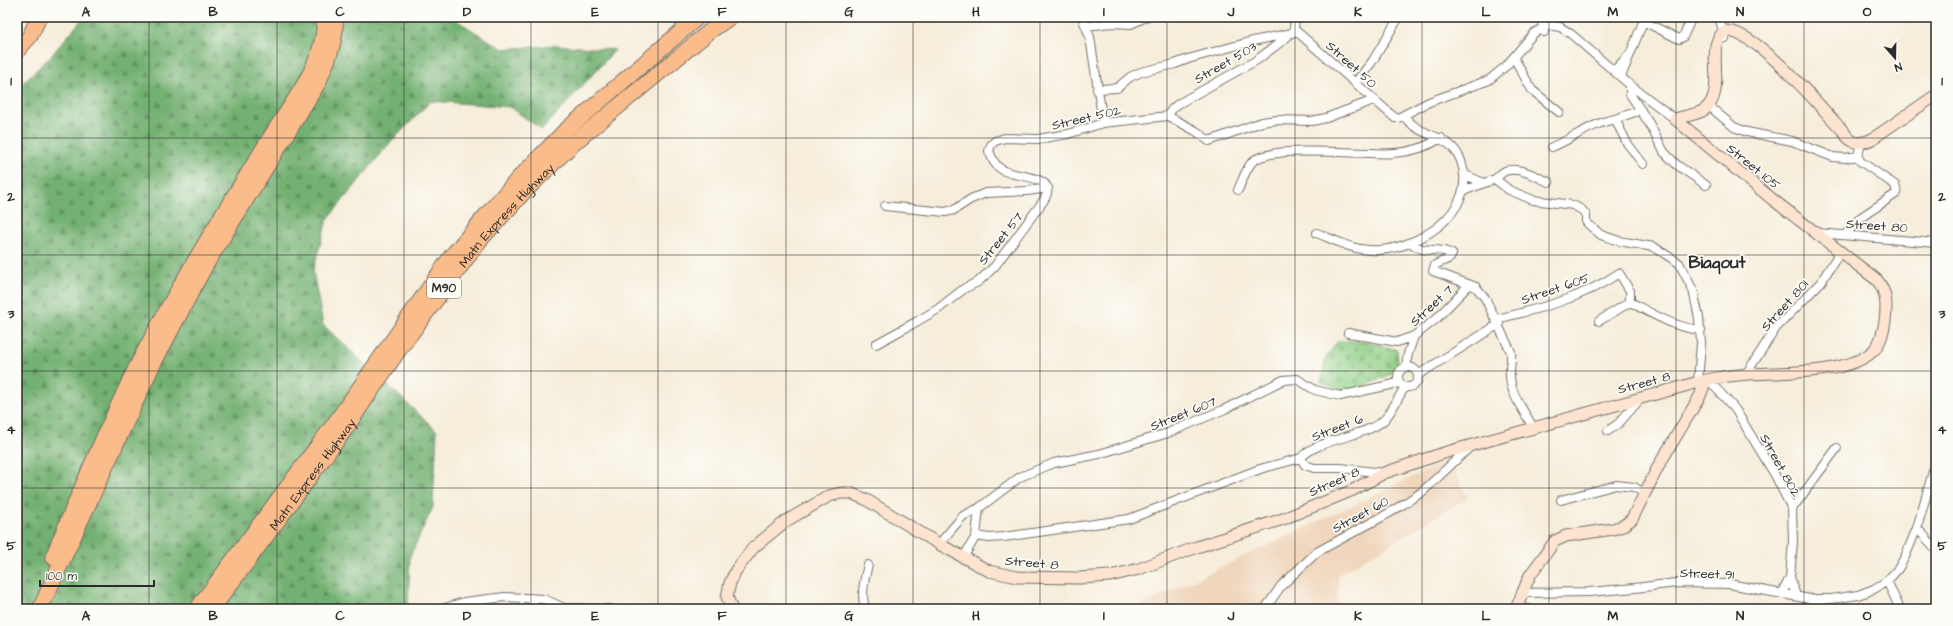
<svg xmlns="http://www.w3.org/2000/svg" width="1953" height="626" font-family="'Architects Daughter',sans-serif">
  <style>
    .built { fill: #f0d6bc }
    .forest { fill: url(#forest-firs); stroke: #4f6e4e }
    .cemetery { fill: url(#cemetery-stones); stroke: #5d7c58 }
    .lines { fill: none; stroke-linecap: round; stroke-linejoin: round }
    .street-casing { stroke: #726f68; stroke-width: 10 }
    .secondary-casing { stroke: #726f68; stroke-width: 13 }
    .highway-casing { stroke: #726f68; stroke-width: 17 }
    .street { stroke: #fff; stroke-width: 8 }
    .secondary { stroke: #fde4d1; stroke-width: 11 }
    .highway { stroke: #fabc8b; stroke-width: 15 }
    .grid { fill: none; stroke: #2b2b2b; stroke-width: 1; stroke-opacity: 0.55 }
    .labels { text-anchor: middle; stroke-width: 3.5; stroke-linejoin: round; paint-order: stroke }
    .shield { fill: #fdfcf7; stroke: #6a6a68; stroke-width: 1 }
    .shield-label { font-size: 12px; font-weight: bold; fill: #2b2b2b }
    .street-label { font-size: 13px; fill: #2b2b2b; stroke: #fdfcf7 }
    .district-label { font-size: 17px; font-weight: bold; fill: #2b2b2b; stroke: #fdfcf7 }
    .neatline { fill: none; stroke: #2b2b2b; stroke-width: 1.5 }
    .grid-label { font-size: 13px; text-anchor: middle; font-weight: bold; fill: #2b2b2b }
  </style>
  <defs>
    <pattern id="forest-firs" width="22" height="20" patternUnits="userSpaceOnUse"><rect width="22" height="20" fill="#73b172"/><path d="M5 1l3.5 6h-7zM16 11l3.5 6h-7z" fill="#5f905e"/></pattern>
    <pattern id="cemetery-stones" width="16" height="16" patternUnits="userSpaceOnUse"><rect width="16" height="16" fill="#8fce85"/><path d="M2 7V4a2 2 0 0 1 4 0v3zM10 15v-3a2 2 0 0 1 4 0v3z" fill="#7cb173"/></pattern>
  </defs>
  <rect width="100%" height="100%" fill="#fdfcf7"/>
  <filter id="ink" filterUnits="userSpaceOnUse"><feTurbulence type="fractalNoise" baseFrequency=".025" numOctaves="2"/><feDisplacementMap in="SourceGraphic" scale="8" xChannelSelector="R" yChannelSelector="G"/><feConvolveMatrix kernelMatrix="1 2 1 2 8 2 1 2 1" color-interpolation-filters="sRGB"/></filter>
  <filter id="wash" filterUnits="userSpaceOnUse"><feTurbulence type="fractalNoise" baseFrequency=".012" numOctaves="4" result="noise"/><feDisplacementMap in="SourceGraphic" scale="16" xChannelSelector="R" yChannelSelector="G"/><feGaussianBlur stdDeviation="0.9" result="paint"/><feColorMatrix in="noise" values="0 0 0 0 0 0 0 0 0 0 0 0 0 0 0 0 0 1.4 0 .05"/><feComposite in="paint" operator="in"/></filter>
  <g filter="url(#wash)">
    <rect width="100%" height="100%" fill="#f6edda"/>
    <path class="built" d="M1448,460L1468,498L1338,575V609H1133Z"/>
    <path class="forest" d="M84,17H451L503,49L557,45L615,50L542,130L510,107L431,101L388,145L327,220L313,271L323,325L437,431L433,507L410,556L408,609H17V88L49,58Z"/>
    <path class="cemetery" d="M1338,341L1369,342L1397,350L1398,363L1393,373L1362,387L1345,392L1321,382L1326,358Z"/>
  </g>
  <g filter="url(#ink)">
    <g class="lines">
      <defs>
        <path id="street" d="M1082,17L1090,37L1103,123
          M1295,17L1294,29L1395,118H1398L1429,102L1489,80L1506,66L1534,33L1549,25L1560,27L1571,34L1630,85L1675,119
          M1541,17L1544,32
          M1719,17L1725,38
          M1643,21L1679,39L1683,37L1692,17
          M1086,26L1111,23L1131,24L1146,17
          M1514,58L1532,90L1559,112
          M1614,71L1628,56
          M1621,77L1645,17
          M1355,83L1372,62L1399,17
          M1630,85V94L1649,123L1664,152L1677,165L1706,185
          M1097,89L1117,88L1130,77L1141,72L1175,64L1188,59L1253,41L1292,33
          M1709,106L1734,127L1747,132L1792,141L1833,157L1845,158L1858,156
          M1641,110L1615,119L1627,143L1643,164
          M1168,116L1172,109L1178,104L1257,60L1287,37
          M1552,147C1573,138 1593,123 1615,119
          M1465,175L1484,183
          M1495,179C1498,177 1501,173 1505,171C1519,166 1537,177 1549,182
          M1238,190C1242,181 1246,169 1252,162C1271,143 1365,156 1394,153C1411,152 1427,147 1441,138
          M1463,191L1495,179L1509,190L1533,200L1573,205L1582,210L1586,215V221L1588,224L1601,235L1619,241L1654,247L1679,263L1693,290L1699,318L1701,343L1698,382
          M885,206L945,212L954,210L971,199L986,193L1027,191L1048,188
          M1317,233C1334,240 1351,249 1369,250C1413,253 1480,213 1461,161C1450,132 1422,140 1404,116
          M1817,233L1936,243
          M1845,235L1860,218L1897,193L1895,185L1860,161L1858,156L1861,143
          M1411,242C1421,255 1440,246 1452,254L1450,258L1435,265L1433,271L1476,287L1485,298L1511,352C1512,361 1509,369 1510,377C1511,395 1524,411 1533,427
          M1496,319C1539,309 1583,298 1619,273L1630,291V302C1653,314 1675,328 1701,330
          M1599,321L1630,302
          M1348,333L1397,342L1414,336
          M876,344L916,322L938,309L965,288L978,282L995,266L1044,200C1060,173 1014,179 1001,169C994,165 992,158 989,151L991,145L995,141L1005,138L1038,139L1068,134L1103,123L1168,116L1196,131L1209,141L1262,122L1277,120L1312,121L1326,118L1374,100
          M1398 377a10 10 0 1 1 20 0a10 10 0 1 1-20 0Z
          M1406,367L1408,354L1414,336L1436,319L1469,285
          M1746,374L1776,328L1821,282L1840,252
          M1418,375L1499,324
          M1710,379L1714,386L1735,409L1775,475L1792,509L1793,542L1790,577L1782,594
          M1608,431L1619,423L1642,397
          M1384,473L1340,468H1314L1305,465L1301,458C1317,438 1365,438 1385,419C1393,410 1398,397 1405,387
          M1561,500L1616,485L1634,487L1644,493
          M1792,509L1837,448
          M1917,528L1936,549
          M976,536L989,538L1004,537L1129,519L1260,469L1301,458
          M939,544L963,516L979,508L1020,477L1054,463L1099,454L1168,433L1225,409L1283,380L1297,379L1315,390L1340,396L1399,383
          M963,558L976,536L979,508
          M1790,577L1796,596
          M1887,581L1900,609
          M1521,593L1589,592L1635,588L1676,583L1729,584L1810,599H1831L1858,595L1874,589L1887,581L1898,569L1905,557L1917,528L1936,461
          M531,598L535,609
          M560,608L611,609
          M1516,608L1528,609
          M442,609L464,602L505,597L544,599L564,608
          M865,609C861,594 864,580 868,565
          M1265,609L1281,586L1317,552L1391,512L1422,492L1472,445"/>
        <path id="secondary" d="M1675,119C1684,116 1696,115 1704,110C1730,91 1701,41 1727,31C1758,32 1821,108 1844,132C1850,144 1861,145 1872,139L1936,95
          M732,609L727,597L730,583L736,570L754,547L786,521L829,496L841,493H850L865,499L939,544L989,571L1017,577L1079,578L1110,576L1139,569L1197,547L1283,519L1353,490L1384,473L1447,452L1706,380C1720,377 1734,375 1748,374C1782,372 1848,375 1873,351C1881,343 1883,332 1885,321C1887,306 1887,292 1877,280L1772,199L1675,119
          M1516,609L1530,575L1555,541L1566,536L1613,529L1623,526L1632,519L1659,465L1700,396L1706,380"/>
        <g id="highway">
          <path d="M17,51L30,36L39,17"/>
          <path d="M53,557C80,492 107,427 138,364C178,286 225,210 272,135C292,103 328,58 324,17"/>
          <path d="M40,609L151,368L205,266L318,83C327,62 337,40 335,17"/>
          <path d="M197,609L337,420L450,258L477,226L516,181L565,131L698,17"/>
          <path id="s1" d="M212,609L346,428L398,351L480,240L523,193L575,142L710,31L730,17"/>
        </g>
      </defs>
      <use href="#street" class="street-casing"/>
      <use href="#secondary" class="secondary-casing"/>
      <use href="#highway" class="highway-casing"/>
      <use href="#street" class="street"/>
      <use href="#secondary" class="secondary"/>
      <use href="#highway" class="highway"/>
    </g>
  </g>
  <path class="grid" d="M149,17V609M277,17V609M404,17V609M531,17V609M658,17V609M786,17V609M913,17V609M1040,17V609M1167,17V609M1295,17V609M1422,17V609M1549,17V609M1676,17V609M1804,17V609M17,138H1936M17,255H1936M17,371H1936M17,488H1936"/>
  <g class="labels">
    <rect class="shield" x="427" y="278" width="34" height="20" rx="3"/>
    <g class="shield-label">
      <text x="444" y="292">M90</text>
    </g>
    <g class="street-label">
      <text transform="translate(1225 62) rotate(-30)" y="5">Street 503</text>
      <text transform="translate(1352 64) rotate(42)" y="5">Street 50</text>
      <text transform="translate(1086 117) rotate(-13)" y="5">Street 502</text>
      <text transform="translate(1754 166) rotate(39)" y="5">Street 105</text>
      <text dy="5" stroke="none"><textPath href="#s1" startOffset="492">Matn Express Highway</textPath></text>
      <text transform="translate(1877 225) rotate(4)" y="5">Street 80</text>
      <text transform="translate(1000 238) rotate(-51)" y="5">Street 57</text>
      <text transform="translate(1555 288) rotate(-19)" y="5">Street 605</text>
      <text transform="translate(1431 305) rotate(-43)" y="5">Street 7</text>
      <text transform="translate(1784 305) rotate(-48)" y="5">Street 801</text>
      <text transform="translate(1644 382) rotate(-15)" y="5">Street 8</text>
      <text transform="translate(1183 413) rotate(-22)" y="5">Street 607</text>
      <text transform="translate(1337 427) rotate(-21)" y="5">Street 6</text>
      <text transform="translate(1781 465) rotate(61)" y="5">Street 802</text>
      <text dy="5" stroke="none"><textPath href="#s1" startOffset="168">Matn Express Highway</textPath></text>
      <text transform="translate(1334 481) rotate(-24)" y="5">Street 8</text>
      <text transform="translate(1360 514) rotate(-28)" y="5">Street 60</text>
      <text transform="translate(1032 562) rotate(5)" y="5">Street 8</text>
      <text transform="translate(1707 573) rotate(2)" y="5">Street 91</text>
    </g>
    <g class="district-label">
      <text x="1717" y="268">Biaqout</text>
    </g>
  </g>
  <rect width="1953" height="626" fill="none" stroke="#fdfcf7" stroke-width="44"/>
  <g transform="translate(1895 58) rotate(160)" stroke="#fdfcf7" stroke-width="3" paint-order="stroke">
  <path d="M0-3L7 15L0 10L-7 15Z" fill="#2b2b2b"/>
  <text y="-6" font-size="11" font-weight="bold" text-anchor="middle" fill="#2b2b2b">N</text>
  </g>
  <path d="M40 580v6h114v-6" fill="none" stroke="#2b2b2b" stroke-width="2"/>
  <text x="46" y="580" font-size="12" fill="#2b2b2b" stroke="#fdfcf7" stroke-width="3" paint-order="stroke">100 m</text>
  <rect x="22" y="22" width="1909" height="582" class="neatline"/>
  <g class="grid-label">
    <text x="86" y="16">A</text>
    <text x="213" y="16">B</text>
    <text x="340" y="16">C</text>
    <text x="467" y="16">D</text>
    <text x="595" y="16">E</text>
    <text x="722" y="16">F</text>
    <text x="849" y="16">G</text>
    <text x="976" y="16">H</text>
    <text x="1104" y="16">I</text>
    <text x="1231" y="16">J</text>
    <text x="1358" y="16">K</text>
    <text x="1486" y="16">L</text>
    <text x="1613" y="16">M</text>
    <text x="1740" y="16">N</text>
    <text x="1867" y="16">O</text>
    <text x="11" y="85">1</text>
    <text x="1942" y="85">1</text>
    <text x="11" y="201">2</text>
    <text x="1942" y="201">2</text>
    <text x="11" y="318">3</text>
    <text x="1942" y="318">3</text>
    <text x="11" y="434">4</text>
    <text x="1942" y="434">4</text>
    <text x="11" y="550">5</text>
    <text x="1942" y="550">5</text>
    <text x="86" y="620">A</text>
    <text x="213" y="620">B</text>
    <text x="340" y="620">C</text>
    <text x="467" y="620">D</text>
    <text x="595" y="620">E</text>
    <text x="722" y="620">F</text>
    <text x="849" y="620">G</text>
    <text x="976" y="620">H</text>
    <text x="1104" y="620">I</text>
    <text x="1231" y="620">J</text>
    <text x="1358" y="620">K</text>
    <text x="1486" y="620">L</text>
    <text x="1613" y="620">M</text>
    <text x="1740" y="620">N</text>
    <text x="1867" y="620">O</text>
  </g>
</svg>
